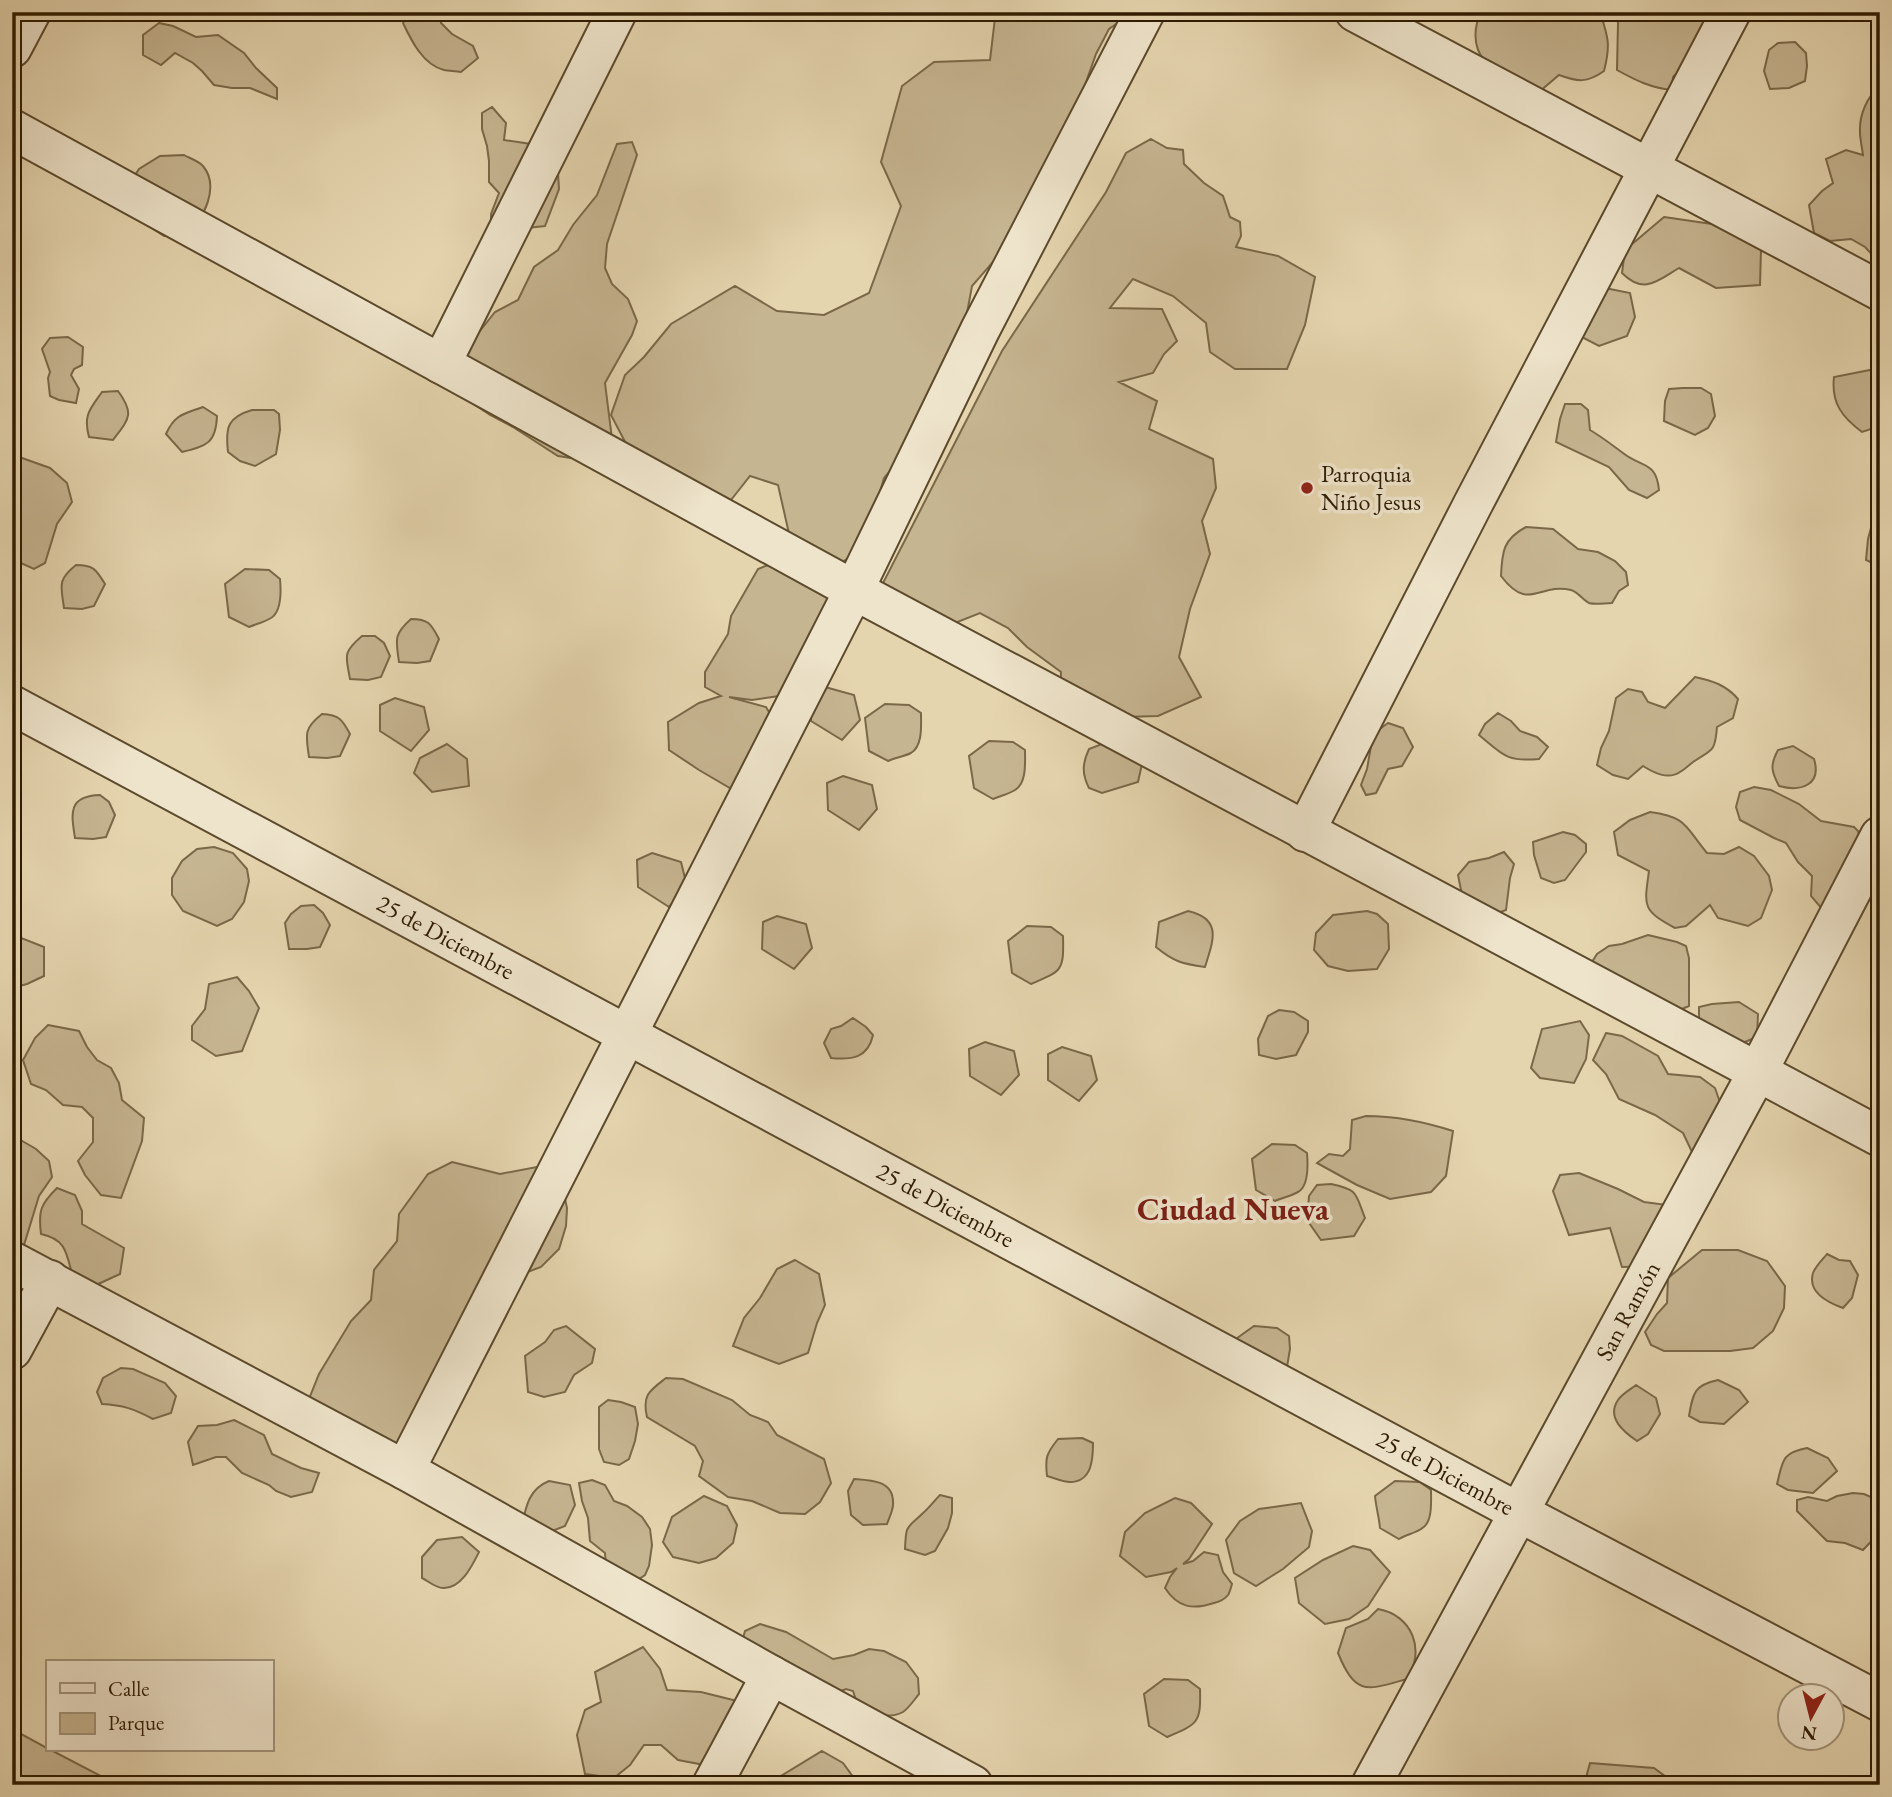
<svg xmlns="http://www.w3.org/2000/svg" width="1892" height="1797" font-family="'EB Garamond',serif">
  <style>
    .green { fill: #c6b591; stroke: #7a6848; stroke-width: 2 }
    .lines { fill: none; stroke-linecap: round; stroke-linejoin: round }
    .street-casing { stroke: #5c4a2c; stroke-width: 42 }
    .street { stroke: #eee4cb; stroke-width: 38 }
    .poi-dot { fill: #8f2418; stroke: #eee4cb; stroke-width: 2.5 }
    .labels { text-anchor: middle; stroke-width: 7; stroke-linejoin: round; paint-order: stroke }
    .poi-label { font-size: 24px; fill: #2f1b00; stroke: #eee4cb; text-anchor: start }
    .street-label { font-size: 24px; fill: #2f1b00; stroke: #eee4cb }
    .district-label { font-size: 32px; font-weight: bold; fill: #7a1f14; stroke: #eee4cb }
  </style>
  <rect width="100%" height="100%" fill="#e5d5af"/>
  <filter id="stains"><feTurbulence type="fractalNoise" baseFrequency=".00286" numOctaves="4"/><feColorMatrix values="0 0 0 0 .2 0 0 0 0 .09 0 0 0 0 .02 0 0 0 .5 -.17"/></filter>
  <radialGradient id="worn" r=".72"><stop offset=".6" stop-color="#630" stop-opacity="0"/><stop offset="1" stop-color="#630" stop-opacity=".3"/></radialGradient>
  <path class="green" d="M410,12H440L441,23L452,34L473,46L478,58L461,72C456,71 449,71 444,70C423,65 411,40 403,23Z
    M677,12H717L712,17L691,21Z
    M1000,12H1154L1124,19L1109,29L1096,54L1085,85L1066,146L1000,254L972,286L965,324L930,425L884,478L863,549L842,562L790,538L778,485L750,476L731,500L698,494L633,457L611,415L625,375L644,357L671,324L735,286L777,311L824,315L869,293L901,206L881,162L902,86L934,62L990,60L995,18Z
    M1482,12H1600C1608,37 1611,44 1604,71C1587,83 1578,82 1559,75L1539,92C1528,85 1491,68 1484,60C1473,47 1473,26 1482,12Z
    M1616,12H1718L1695,56L1673,77L1672,90C1651,88 1635,80 1617,70L1618,23Z
    M159,23L173,26L196,37L218,35L244,53L256,68L277,88V99L250,88H232L214,85L202,71L193,63L175,53L161,65L143,55V35Z
    M1795,42L1806,53L1807,66L1805,81L1789,88L1770,89L1764,71L1769,50L1778,43Z
    M1880,86V263L1865,247L1851,239L1830,241L1814,233L1809,205L1822,191L1833,183L1826,159L1846,150L1863,155C1862,147 1860,139 1860,132C1859,116 1867,96 1880,86Z
    M492,107L506,123L504,140L531,144L558,173L559,189L545,226L491,232V214L499,193L489,182V161L487,146L482,129V113Z
    M1151,139L1167,148L1183,150L1184,164L1204,183L1223,196L1230,217L1240,222L1241,236L1236,247L1278,256L1315,277L1305,325L1287,369H1235L1210,352L1206,323L1173,296L1133,279L1110,308L1162,309L1177,341L1164,354L1153,373L1119,382L1157,401L1149,429L1213,459L1216,488L1202,521L1210,554L1190,609L1179,657L1201,697L1158,716L1090,718L1060,701L1061,672L1027,647L1008,628L980,613L955,623L903,607L883,583L1002,351L1106,192L1126,153Z
    M632,142L637,155L607,244L605,268L612,284L628,299L637,321L632,335L605,383L612,439L590,461L558,456L513,427L490,415L466,399L464,351L495,312L518,300L534,267L558,250L573,225L597,195L617,144Z
    M184,155C189,158 199,161 203,166C219,185 206,220 185,232C180,236 170,235 164,236L123,209L132,180L139,169L160,156Z
    M1664,217L1712,224L1743,230L1761,249L1760,285L1716,288L1679,268C1657,281 1644,295 1622,273L1625,250Z
    M1605,288L1630,293L1635,317L1627,336L1599,346L1578,335Z
    M68,337L83,347L82,365L74,369L71,375L79,389L76,403L59,400L50,396L48,378L50,372L42,349L50,338Z
    M1880,368V426L1862,432C1842,417 1831,403 1834,377Z
    M1683,388H1701L1711,394L1715,416L1708,428L1695,435L1664,421L1665,401L1669,389Z
    M118,391C135,414 129,419 113,440L89,437C83,415 90,409 102,392Z
    M1565,404H1581L1588,410L1590,430C1602,437 1612,445 1623,453C1642,468 1656,461 1659,490L1647,498L1629,490L1609,467L1556,442L1560,419Z
    M203,407L217,416C216,443 207,446 182,452L166,434C175,414 184,414 203,407Z
    M252,410H274L279,414L280,430L276,454L255,466L240,461L228,452C225,427 228,417 252,410Z
    M22,458L50,468L67,483L72,502L57,524L45,563L34,569L12,559V459Z
    M1526,527L1553,529L1578,549L1598,552L1615,561L1626,572L1628,585L1619,591L1612,603C1605,603 1595,605 1589,603C1583,600 1578,592 1571,590C1539,582 1529,613 1501,576C1502,552 1503,539 1526,527Z
    M1880,527V567L1866,560L1868,539L1871,528Z
    M778,561L833,596L779,696L752,700L729,697L766,707L789,745L735,791L699,770L669,750L668,722L699,703L721,696L705,687V672L728,634L731,616L758,569Z
    M76,565C93,565 96,569 105,584L94,606L82,609L64,608C61,586 57,580 76,565Z
    M245,569L269,570L280,579C281,590 282,611 271,618C265,622 256,624 249,627L229,617L225,584Z
    M411,619C429,619 431,624 439,639L430,661L417,663L399,662C396,640 393,635 411,619Z
    M362,636H375L384,643L390,656L381,677L368,680L350,679C346,656 342,653 362,636Z
    M1695,677C1713,681 1726,685 1738,699L1733,718L1717,727C1715,753 1712,749 1693,762C1689,765 1685,769 1680,772C1668,780 1654,773 1643,766L1628,779L1613,775L1597,765L1601,748L1609,731L1616,698L1628,689L1642,692L1648,702L1665,708Z
    M825,687L854,695L860,720L842,740L811,721L810,694Z
    M395,698L424,707L429,730L411,751L380,731V705Z
    M885,704L909,705L921,713C921,725 923,746 911,753C905,756 895,758 888,761L869,751L865,718Z
    M1498,713L1511,721L1520,731L1537,737L1548,747L1539,759C1506,762 1503,755 1479,735L1485,724Z
    M322,714C339,715 342,719 350,734L340,756L327,758L309,757C306,735 303,729 322,714Z
    M1388,723L1403,728L1413,747L1402,766L1388,769L1376,793L1366,795L1361,785L1367,769L1371,746L1377,731Z
    M989,741L1013,742L1025,750C1025,762 1027,783 1015,790C1009,794 1000,796 993,799L974,788L969,756Z
    M1107,742L1144,755L1138,782L1102,793L1089,788C1082,774 1082,764 1089,749Z
    M447,744L467,759L469,786L432,792L414,773L420,758Z
    M1793,746L1814,759C1822,785 1801,792 1779,786C1771,771 1770,765 1778,750Z
    M843,776L872,785L877,809L859,830L828,810L827,783Z
    M1754,787L1771,790L1799,804L1821,821L1854,827L1858,831L1864,851L1828,916L1811,896L1812,876L1798,862L1786,843L1774,838L1740,820L1736,807L1740,792Z
    M100,795L109,802L115,815L106,837L93,839L75,838C71,813 68,796 100,795Z
    M1650,812C1688,817 1685,827 1707,853L1724,854L1739,847L1754,856L1769,876L1772,890L1761,918L1748,926L1718,918L1710,905L1686,926L1675,928C1642,910 1644,907 1649,871L1618,855L1614,832L1630,820Z
    M1563,832L1575,835L1586,844V852L1565,880L1554,883L1541,878L1534,855L1533,842Z
    M214,847L233,853L247,869L249,881L244,902L232,919L217,926L183,911L172,895V878L182,861L197,849Z
    M1504,852L1514,864L1510,878L1506,910L1495,914L1462,895L1458,875L1469,862L1489,858Z
    M652,853L681,862L687,886L669,907L638,887L637,860Z
    M314,905L323,913L330,925L320,947L307,949H289L285,923L291,914L301,906Z
    M1188,911C1223,919 1213,941 1205,967C1183,964 1174,962 1156,947L1159,922Z
    M1367,911L1377,914L1388,924L1389,949L1377,969L1348,971L1328,966L1314,950L1316,933L1333,915Z
    M777,916L806,924L812,948L794,969L762,949L763,922Z
    M12,926L21,938L44,947V976L27,984L12,988Z
    M1027,926L1051,927L1063,936C1064,971 1062,971 1031,984L1012,973L1008,941Z
    M1648,935L1677,942L1686,946L1689,958V1006L1670,1014L1592,962L1597,954L1609,946L1622,944Z
    M237,977L249,991L259,1008L242,1051L216,1056L192,1040V1026L205,1009L209,984Z
    M1739,1002L1758,1014L1757,1037L1735,1046L1699,1020V1007L1712,1004Z
    M1279,1010L1294,1012L1308,1021V1032L1296,1055L1276,1059L1259,1055L1258,1039L1268,1016Z
    M853,1018L866,1027L873,1035C868,1058 852,1060 831,1058L824,1043L831,1029L841,1026Z
    M1580,1021L1589,1035L1586,1059L1574,1083L1540,1078L1531,1068L1542,1029Z
    M48,1025L79,1031L87,1047L97,1060L111,1068L119,1083L122,1100L144,1118L142,1141L121,1198L101,1195L85,1175L78,1161L93,1142V1118L82,1107L63,1105L46,1090L31,1084L23,1060L35,1038Z
    M1606,1033L1622,1036L1658,1056L1668,1074L1700,1077L1715,1088L1724,1114L1697,1142L1693,1154L1683,1133L1655,1115L1619,1099L1606,1074L1593,1060Z
    M985,1042L1014,1051L1019,1075L1001,1095L970,1076L969,1049Z
    M1062,1047L1091,1056L1097,1080L1079,1101L1048,1080V1054Z
    M1366,1116C1395,1116 1425,1122 1453,1131L1446,1176L1431,1192L1390,1199L1357,1185L1317,1163L1329,1154L1343,1156L1350,1149L1352,1120Z
    M12,1135L36,1149L49,1161L52,1177L39,1196L24,1245L12,1252Z
    M1272,1144L1295,1145L1307,1153C1308,1165 1309,1186 1298,1192C1291,1196 1282,1198 1275,1201L1256,1190L1252,1159Z
    M452,1162L500,1174L542,1166L563,1189L567,1208L566,1226L559,1249L541,1267L522,1274L514,1298L487,1353L471,1371L430,1461L309,1399L319,1374L351,1321L371,1300L374,1270L397,1241L399,1214L428,1174Z
    M1579,1173L1618,1189L1644,1202L1675,1206L1662,1266L1622,1267L1610,1228L1569,1235L1553,1191L1560,1175Z
    M1331,1184C1359,1190 1355,1193 1365,1218L1354,1236L1321,1240L1307,1220L1309,1196L1317,1185Z
    M57,1188L75,1195L82,1211V1224L124,1248L120,1274L96,1285L71,1270C66,1250 64,1239 41,1234C38,1210 41,1204 57,1188Z
    M1702,1250H1738L1767,1261L1785,1286L1784,1308L1773,1331L1753,1348L1730,1351H1664L1651,1345L1645,1332L1657,1314L1667,1303L1668,1278Z
    M1827,1254L1839,1260L1850,1261L1858,1275L1852,1298L1843,1308C1829,1303 1807,1293 1813,1273C1815,1267 1823,1259 1827,1254Z
    M795,1260L819,1274L825,1305L817,1323L808,1353L779,1364L733,1346L744,1318L760,1298L777,1269Z
    M566,1326L595,1349L592,1363L574,1375L565,1392L544,1397L528,1392L525,1356L545,1342L554,1330Z
    M1254,1326L1277,1328L1289,1336L1290,1349L1287,1367L1233,1341Z
    M121,1368L133,1369L165,1383L176,1396L171,1413L153,1419C134,1409 123,1405 102,1404L97,1392L103,1378Z
    M666,1378L683,1379L732,1400L750,1415L768,1422L777,1435L824,1459L831,1483L820,1502L805,1514L780,1513L752,1501L728,1497L699,1476L703,1461L695,1446L647,1417C642,1395 649,1391 666,1378Z
    M1718,1380L1739,1390L1748,1402L1724,1424L1700,1422L1689,1416C1693,1393 1694,1385 1718,1380Z
    M1636,1385L1656,1398L1660,1414L1648,1434L1637,1441C1624,1432 1606,1418 1618,1400C1622,1394 1631,1389 1636,1385Z
    M608,1400L621,1402L635,1407L638,1424L635,1441L629,1459L619,1465L604,1462L599,1449V1407Z
    M234,1420L264,1435L272,1454L301,1468L319,1473L312,1492L291,1497L276,1491L269,1485L242,1473L226,1457H216L193,1465L188,1442L198,1426L217,1425Z
    M1082,1438L1093,1443C1093,1459 1092,1482 1070,1482C1063,1482 1054,1478 1047,1476C1045,1458 1046,1454 1058,1439Z
    M1807,1448L1828,1458L1837,1471L1813,1493L1788,1490L1777,1484C1783,1461 1781,1453 1807,1448Z
    M854,1479C869,1480 893,1480 893,1502C894,1509 889,1518 887,1524L863,1525L851,1515L848,1491Z
    M592,1480L605,1485L614,1501L627,1506L642,1517L650,1529L652,1545L649,1566L645,1575L636,1581L606,1568L605,1553L590,1541L588,1518L582,1501L579,1483Z
    M549,1481L570,1485L575,1505L565,1526L542,1535L522,1525C526,1506 529,1489 549,1481Z
    M1395,1481L1420,1482L1431,1490C1431,1502 1433,1523 1421,1529C1415,1533 1406,1535 1399,1539L1380,1528C1379,1517 1376,1507 1375,1496Z
    M1853,1493L1864,1494L1871,1497L1880,1515V1532L1863,1550L1845,1543L1827,1541L1797,1511V1500L1808,1497L1827,1501L1837,1496Z
    M940,1495L952,1498V1513L948,1528L935,1551L925,1555L905,1549C906,1523 907,1529 923,1513C929,1508 934,1501 940,1495Z
    M704,1496L727,1506L737,1525L733,1543L716,1558L699,1563L673,1557L663,1542L672,1517Z
    M1175,1498L1191,1503L1212,1524L1189,1559L1183,1564L1193,1561L1204,1552L1218,1555L1223,1572L1232,1584C1231,1587 1230,1592 1228,1595C1225,1599 1218,1602 1214,1603C1193,1610 1178,1608 1165,1588L1170,1577L1177,1568L1171,1572L1146,1577L1120,1556L1125,1532L1145,1513Z
    M1301,1503L1312,1531L1309,1547L1283,1569L1256,1586L1234,1573L1226,1540L1240,1521L1259,1509Z
    M462,1537L479,1552C472,1566 461,1589 443,1588C436,1588 428,1581 422,1578V1557L437,1540Z
    M1353,1546L1370,1550L1390,1572L1368,1606L1349,1619L1325,1624L1299,1603L1295,1578L1323,1560Z
    M1378,1609C1412,1615 1426,1650 1407,1679C1367,1690 1356,1697 1338,1653L1346,1628L1368,1619Z
    M760,1624L786,1632L833,1659L854,1655L869,1649L884,1651L906,1662L918,1678L919,1694C914,1700 909,1708 903,1712C889,1720 870,1713 858,1706L853,1691L846,1689L828,1696L740,1649L745,1631Z
    M643,1647L660,1669L667,1690L701,1692L737,1701L710,1766L678,1760L661,1745H644L630,1765L614,1778L585,1774L577,1735L585,1710L601,1702L595,1672Z
    M1164,1679L1188,1680L1200,1689C1201,1723 1198,1724 1167,1737L1149,1726L1144,1694Z
    M12,1729L47,1748V1750H51L118,1785H12Z
    M822,1751L843,1763L859,1785H776L781,1776Z
    M1590,1763L1654,1768L1677,1785H1584Z"/>
  <g class="lines">
    <defs>
      <g id="street">
        <path d="M1355,12L1880,291"/>
        <path d="M12,48L31,12"/>
        <path d="M12,129L854,590L1880,1137"/>
        <path d="M441,364L617,12"/>
        <path id="s1" d="M12,705L1518,1512L1880,1702"/>
        <path d="M1305,832L1473,504L1731,12"/>
        <path d="M12,1261L405,1470L771,1675L973,1785"/>
        <path d="M12,1350L50,1280"/>
        <path d="M405,1470L854,590L980,330L1145,12"/>
        <path d="M712,1785L771,1675"/>
        <path id="s2" d="M1371,1785L1757,1073L1880,836"/>
      </g>
    </defs>
    <use href="#street" class="street-casing"/>
    <use href="#street" class="street"/>
  </g>
  <circle class="poi-dot" cx="1307" cy="488" r="7"/>
  <g class="labels">
    <g class="poi-label">
      <text x="1321" y="482">Parroquia<tspan x="1321" dy="28">Niño Jesus</tspan></text>
    </g>
    <g class="street-label">
      <text dy="8" stroke="none"><textPath href="#s1" startOffset="492">25 de Diciembre</textPath></text>
      <text dy="8" stroke="none"><textPath href="#s1" startOffset="1059">25 de Diciembre</textPath></text>
      <text dy="8" stroke="none"><textPath href="#s2" startOffset="539">San Ramón</textPath></text>
      <text dy="8" stroke="none"><textPath href="#s1" startOffset="1626">25 de Diciembre</textPath></text>
    </g>
    <g class="district-label">
      <text x="1233" y="1220">Ciudad Nueva</text>
    </g>
  </g>
  <rect width="1892" height="1797" fill="none" stroke="#e5d5af" stroke-width="42"/>
  <rect x="14" y="14" width="1864" height="1769" fill="none" stroke="#2f1b00" stroke-width="3.5"/>
  <rect x="21" y="21" width="1850" height="1755" fill="none" stroke="#2f1b00" stroke-width="2"/>
  <rect x="46" y="1660" width="228" height="91" fill="#eee4cb" stroke="#a2947a" stroke-width="2"/>
  <rect x="60" y="1683" width="35" height="10" fill="#eee4cb" stroke="#a2947a" stroke-width="2"/>
  <text x="108" y="1696" font-size="21" fill="#2f1b00">Calle</text>
  <rect x="60" y="1713" width="35" height="21" fill="#c6b591" stroke="#a2947a" stroke-width="2"/>
  <text x="108" y="1730" font-size="21" fill="#2f1b00">Parque</text>
  <g transform="translate(1811 1717) rotate(187)"><circle r="33" fill="#eee4cb" stroke="#a2947a" stroke-width="2"/>
  <path d="M0-5L12 26L0 18L-12 26Z" fill="#8f2418"/>
  <text y="-10" font-size="19" font-weight="bold" text-anchor="middle" fill="#2f1b00">N</text>
  </g>
  <rect width="100%" height="100%" filter="url(#stains)"/>
  <rect width="100%" height="100%" fill="url(#worn)"/>
</svg>
